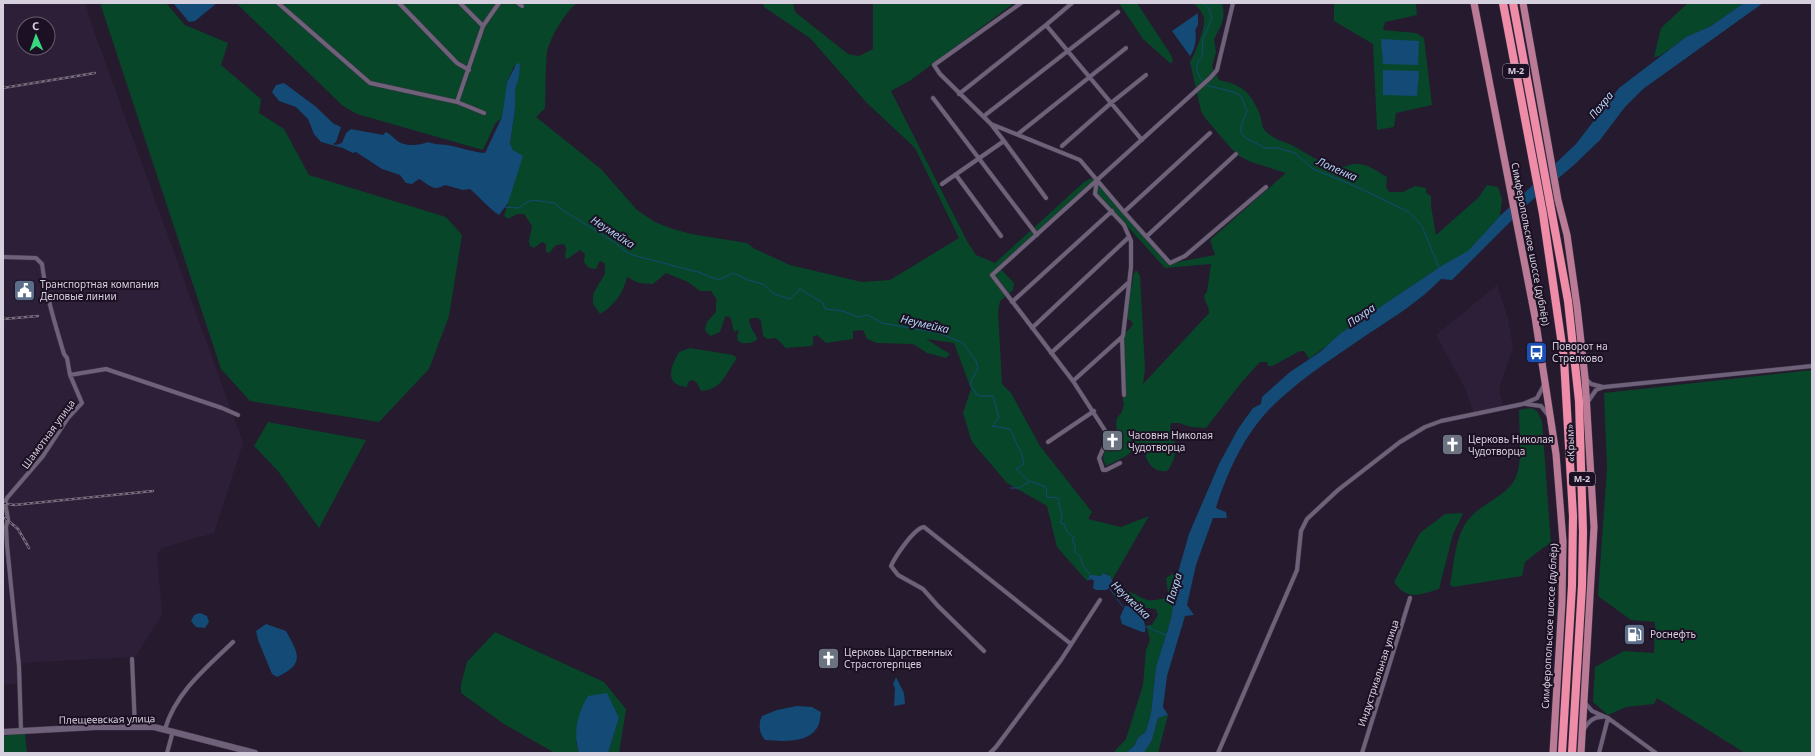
<svg xmlns="http://www.w3.org/2000/svg" width="1815" height="756" font-family="'Noto Sans',sans-serif">
  <style>
    .built { fill: #2e1f39; fill-rule: evenodd }
    .green { fill: #084629 }
    .water { fill: #134a76 }
    .lines { fill: none; stroke-linecap: round; stroke-linejoin: round }
    .stream { stroke: #134a76; stroke-width: 1 }
    .street-casing { stroke: #3e3546; stroke-width: 5 }
    .secondary-casing { stroke: #3e3546; stroke-width: 7 }
    .primary-casing { stroke: #3e3546; stroke-width: 8 }
    .highway-casing { stroke: #3e3546; stroke-width: 9 }
    .street { stroke: #6e6179; stroke-width: 4 }
    .secondary { stroke: #6e6179; stroke-width: 6 }
    .primary { stroke: #bb7b96; stroke-width: 7 }
    .highway { stroke: #ef8da9; stroke-width: 8 }
    .rail-casing { stroke: #766d7e; stroke-width: 2.5 }
    .rail { stroke: #1c1124; stroke-width: 1; stroke-dasharray: 3; stroke-linecap: butt }
    .labels { text-anchor: middle; stroke-width: 4; stroke-linejoin: round; paint-order: stroke }
    .shield { fill: #1c1124; stroke: #9e96a6; stroke-width: 1 }
    .shield-label { font-size: 9px; font-weight: bold; fill: #d6cfdd }
    .street-label { font-size: 10px; fill: #d6cfdd; stroke: #1c1124 }
    .poi-label { font-size: 10px; fill: #d6cfdd; stroke: #1c1124; text-anchor: start }
    .water-label { font-size: 11px; font-style: italic; fill: #b0d2f2; stroke: #1c1124 }
  </style>
  <rect width="100%" height="100%" fill="#251a2e"/>
  <path class="built" d="M3,3H85L94,31L243,443L214,533L162,548L157,554L162,615L135,657L19,663L21,683L3,685ZM24,24H48V48H24Z
    M1497,285L1508,319L1513,348L1499,388L1503,406L1474,414L1466,390L1436,335Z"/>
  <path class="green" d="M100,3H166L185,25L228,43L221,65L261,99L259,113L284,129L309,175L446,217L462,235L449,316L429,369L379,422L250,401L221,369Z
    M236,3H578C567,8 549,40 547,52C545,70 546,90 545,108L536,117L601,169L637,210L655,222L670,228L691,234L747,243L755,249L790,265L862,282L890,280L959,238L915,148L866,102L810,38L764,7L763,3H793L795,12L848,54L859,56L873,49V3H1014L911,80L891,91L967,241L976,255L995,263L1084,182L1092,178L1172,263L1215,255L1210,240L1286,173L1251,162L1239,156L1229,146L1206,119L1201,111L1190,62C1195,55 1206,26 1204,18C1202,11 1198,7 1193,3H1222C1226,18 1222,25 1214,39L1216,52L1212,66L1219,80C1240,85 1248,89 1258,110C1265,124 1257,126 1273,137C1277,140 1283,141 1287,143C1304,150 1323,167 1342,167C1346,167 1350,164 1354,164C1366,162 1378,172 1387,177L1386,187L1389,192H1403L1415,186L1426,188V193L1431,196V206L1436,235L1479,197L1487,185L1498,187L1502,199L1500,216L1468,252L1443,265L1341,333L1333,341L1309,359L1304,351H1300L1272,366H1268L1267,362H1260L1241,383L1206,428L1191,427L1179,423H1171C1169,430 1172,433 1174,439C1178,450 1174,462 1167,471C1154,473 1145,462 1145,450L1141,447L1135,449L1126,456L1106,466C1105,463 1103,460 1103,457C1105,449 1112,442 1115,435C1119,425 1112,421 1122,412L1124,403C1121,394 1119,347 1122,339C1124,332 1130,330 1133,324L1130,320L1127,319L1126,296L1132,286L1133,276L1135,271H1137L1140,276L1145,369L1143,384L1209,313C1209,305 1205,303 1204,296L1207,292L1211,264L1165,268L1089,184L999,267L1014,283L1013,290L1000,301L998,312L1002,384L1011,393L1040,446L1092,512L1088,519L1121,527L1149,516L1112,580L1106,573L1101,576L1089,577L1087,581L1057,547L1047,506L1007,483L972,442L963,413L971,389L954,343L926,339L950,354L946,358L927,353L913,344L877,343L867,339L863,330L853,331V339L826,343L817,335L813,337V345L811,346L786,348L776,338L767,339L763,336L761,321L758,318H751L749,320C750,331 757,333 757,340L750,343H742L738,341L737,336L739,331L738,330L734,332L731,319L728,316L725,317L720,332L711,336L707,333L705,329L707,322L716,312V302L717,300L711,291H700L688,282L666,273L653,284L639,283L627,277C624,292 614,306 600,314L593,304V297L594,292L605,274V264L601,261L599,262L596,269L589,268L584,262L585,254L580,250L567,259L565,258L566,248L564,244L556,245L549,253L546,252V244L542,242L534,248L530,246L529,241L532,226L524,214H517L508,219L504,216L508,203L513,150L510,145L515,109V90L519,77L514,66L507,82L502,117L495,124L483,150L357,114L343,106Z
    M1119,3H1137L1171,55L1173,62L1170,63L1143,39Z
    M1334,3H1416L1417,15L1385,22L1383,30L1416,33L1424,38L1432,105L1396,113L1394,127L1377,130L1373,44L1334,21Z
    M1688,3H1744L1711,26L1686,37L1660,56L1654,57L1661,28Z
    M690,348L733,355L737,358C725,374 723,389 701,391L697,383L693,380L688,382L687,387C663,385 671,366 679,352Z
    M1812,370V753H1745L1657,698L1654,704L1626,707L1608,715L1593,702L1595,667L1624,651L1654,653L1655,622L1631,620L1598,596L1607,468L1604,393Z
    M1531,408L1537,411L1542,421L1551,544L1544,547L1525,562L1522,576L1453,587L1450,585C1454,565 1455,536 1468,520C1481,503 1507,497 1516,477C1523,460 1519,429 1519,410Z
    M268,422L366,440L319,528L278,471L254,446Z
    M1461,513L1463,514L1453,534L1439,589C1419,595 1407,601 1394,582L1420,533L1445,514Z
    M1172,574L1177,576L1171,619L1156,667L1151,713L1146,731L1138,738L1134,746L1126,753H1113L1126,739L1143,685L1146,650L1150,640L1147,628L1148,625H1152L1158,615L1156,609L1139,607L1115,596L1114,594C1125,584 1138,598 1148,600C1154,601 1159,599 1165,598L1168,593L1166,578Z
    M495,632L604,682L626,709L619,753H608L619,718L576,742L579,753H555L504,724L461,693V684L467,662Z
    M1168,715L1158,753H1144L1152,740L1158,718Z
    M25,733L27,753H3V736Z"/>
  <path class="water" d="M173,3H217L195,21L189,22Z
    M1744,3H1763L1643,89L1625,107L1600,140L1574,165L1530,202L1452,280L1441,279C1420,301 1394,317 1368,334C1338,355 1307,374 1280,399C1248,427 1228,469 1216,508L1226,512L1227,518H1213L1196,565L1187,605L1194,615L1185,616L1167,676L1163,707L1168,715L1158,718L1152,740L1144,753H1126L1134,746L1138,738L1146,731L1151,713L1156,667L1171,619L1177,576L1189,534L1219,464L1238,429L1253,408L1261,404L1262,397L1290,372L1320,352L1341,333L1443,265L1468,251L1500,216L1576,144L1619,88L1686,37L1711,26Z
    M1198,13V25L1195,30C1197,37 1195,50 1190,56L1172,31Z
    M1381,39L1419,41L1418,65L1383,64Z
    M517,63L520,64L519,77L515,90V109L510,144L513,150L523,156L508,203L499,215C488,208 480,197 470,189L463,190L445,185C433,192 430,185 419,179L412,184L406,183L400,175L382,169L356,152L353,153L343,148L321,142L314,134L308,119L296,107L279,101L272,92L276,85L284,83L315,106L334,124L341,127L336,142L333,144L336,145L342,143L346,133L351,129L383,135L386,132C392,135 394,139 399,142C408,147 420,145 428,142C437,145 439,144 447,145C460,147 471,152 485,153L502,117L507,82Z
    M1383,70L1419,71L1417,96L1383,95Z
    M1103,573L1110,576L1112,580L1111,587L1106,590H1096L1093,588L1094,581L1091,579L1087,581L1090,575L1101,576Z
    M1125,606C1137,606 1147,619 1145,632H1142L1122,624L1120,617Z
    M200,613L207,616L209,622L205,628L196,627L191,621L194,615Z
    M266,624L286,631C298,653 306,664 277,677L272,674L258,640L256,631Z
    M896,677L904,693L905,704L894,706L895,688L893,684Z
    M607,693L619,718L608,753H579C573,732 577,715 588,696Z
    M797,706L812,707L821,712C820,717 820,724 817,728C807,744 781,741 765,740C759,733 758,724 762,716L777,710Z"/>
  <g class="lines">
    <path class="stream" d="M1203,82C1197,74 1193,65 1202,57L1203,39L1212,18L1208,7L1203,3
      M1206,85L1233,92L1241,96L1247,111L1241,126V132L1244,137L1265,148H1277L1295,153L1313,169L1355,186L1409,212L1422,226L1439,268
      M505,207L518,208L531,200L555,203L561,209L617,244L626,252L636,256L698,272L719,280L733,273L748,280L763,284L774,294L790,299L800,289L823,303L825,309L843,311L858,317L868,315L882,323L939,333L963,343L976,361L978,368L970,384L978,396H993L999,418L992,426L1010,429L1022,455L1024,464L1016,469L1029,481L1046,487L1047,497L1058,498L1062,516L1060,523L1064,524L1067,532L1074,537L1072,541L1075,545V552L1081,557L1082,564L1091,576
      M1010,488H1019L1029,482
      M1110,589L1123,607
      M1145,626L1166,635"/>
    <defs>
      <path id="street" d="M278,3L370,83L457,102L483,26L499,3
        M399,3L457,63L469,70
        M460,3L483,26
        M518,3L522,6
        M1021,3L934,65L940,74L991,124L1080,160L1124,212L1170,263L1185,256L1266,187
        M1072,3L1046,25L1142,140
        M959,94L1046,25
        M933,98L1037,235
        M457,102L484,113
        M984,116L1118,12
        M1018,134L1126,48
        M1004,141L1046,198
        M1062,146L1111,103L1146,75
        M956,175L1001,236
        M942,184L1004,141L991,124
        M1124,212L1210,133
        M1147,236L1236,154
        M3,257L36,258L42,264C46,295 55,324 64,354L67,358L70,375L82,403L68,418L43,456L7,498L5,503L8,519L6,527L7,545L19,666L21,730
        M1012,302L1112,211
        M1032,328L1129,237
        M1122,338L1124,395
        M1051,353L1128,283
        M70,375L106,369L222,408L238,415
        M1585,378L1591,384L1603,387
        M1073,381L1123,336L1131,267V241L1124,225L1095,194L1097,180
        M1587,403L1596,390L1604,387L1812,366
        M1526,404L1541,406L1548,415
        M1048,442L1094,411
        M1120,463L1106,470H1103L1099,458L1107,440L1106,432L1073,381L992,275L1210,78L1217,70L1233,3
        M984,651L938,606L923,589L898,575L891,566C895,557 914,528 924,527L1071,644
        M132,659L135,727
        M1585,703L1592,711L1608,718L1656,753
        M165,729C176,692 206,668 233,642
        M1584,729C1588,722 1593,716 1602,717
        M167,753L173,731
        M990,753L996,747L1061,660L1100,600
        M1218,753L1297,570L1301,531L1307,519L1338,490L1400,442L1425,427L1441,421L1523,404L1537,398L1544,385
        M1362,753L1410,598
        M1599,753L1608,718"/>
      <path id="secondary" d="M3,732L95,727H154L255,753"/>
      <path id="primary" d="M1474,3L1535,317L1556,454L1563,541L1562,601L1553,753
        M1523,3L1558,200L1567,235L1577,306L1585,378L1594,527L1581,753"/>
      <path id="highway" d="M1503,3L1543,214L1564,359L1573,516L1572,586L1562,753
        M1513,3L1568,301L1579,401L1583,532L1582,586L1572,753"/>
    </defs>
    <use href="#street" class="street-casing"/>
    <use href="#secondary" class="secondary-casing"/>
    <use href="#primary" class="primary-casing"/>
    <use href="#highway" class="highway-casing"/>
    <use href="#street" class="street"/>
    <use href="#secondary" class="secondary"/>
    <use href="#primary" class="primary"/>
    <use href="#highway" class="highway"/>
    <defs>
      <path id="rail" d="M3,88L95,73
        M3,319L38,316
        M3,503L14,505L153,491
        M5,518L18,529L29,548"/>
    </defs>
    <use href="#rail" class="rail-casing"/>
    <use href="#rail" class="rail"/>
  </g>
  <defs>
    <symbol id="civic-square" viewBox="-11 -11 22 22"><rect x="-9" y="-9" width="18" height="18" rx="4" fill="#5c6f8a" stroke="#1c1124"/><path d="M-.6-6.5H3V-4.5H.6V-3L4-1V1h2V6H-6V1h2V-1L-.6-3ZM-1.2 2.5V6h2.4V2.5Z" fill="#fff"/></symbol>
    <symbol id="bus-square" viewBox="-11 -11 22 22"><rect x="-9" y="-9" width="18" height="18" rx="4" fill="#1a4fb4" stroke="#1c1124"/><path d="M-5-6H5V4H4V6H2V4H-2V6H-4V4H-5ZM-3.5-4V0h7V-4ZM-3.5 1.2v1.5H-2V1.2ZM2 1.2v1.5H3.5V1.2Z" fill="#fff"/></symbol>
    <symbol id="church-square" viewBox="-11 -11 22 22"><rect x="-9" y="-9" width="18" height="18" rx="4" fill="#6b7280" stroke="#1c1124"/><path d="M-1.2-6h2.4v3.5h3.3v2.4h-3.3V6h-2.4V-.1h-3.3v-2.4h3.3Z" fill="#fff"/></symbol>
    <symbol id="fuel-square" viewBox="-11 -11 22 22"><rect x="-9" y="-9" width="18" height="18" rx="4" fill="#5c6f8a" stroke="#1c1124"/><path d="M-5.5-6h7V0h2V4h1.3V-2.5L3-4.5l.8-.8L6-3V5H2.5V1h-1V6h-7ZM-4.2-4.7v3.2H.2V-4.7Z" fill="#fff"/></symbol>
  </defs>
  <g fill-rule="evenodd">
    <use href="#civic-square" x="12" y="278" width="25" height="25"/>
    <use href="#bus-square" x="1524" y="340" width="25" height="25"/>
    <use href="#church-square" x="1100" y="428" width="25" height="25"/>
    <use href="#church-square" x="1440" y="432" width="25" height="25"/>
    <use href="#fuel-square" x="1622" y="622" width="25" height="25"/>
    <use href="#church-square" x="816" y="646" width="25" height="25"/>
  </g>
  <g class="labels">
    <g class="shield">
      <rect x="1503" y="64" width="26" height="14" rx="3"/>
      <rect x="1569" y="472" width="26" height="14" rx="3"/>
    </g>
    <g class="shield-label">
      <text x="1516" y="74">М-2</text>
      <text x="1582" y="482">М-2</text>
    </g>
    <g class="street-label">
      <text transform="translate(1531 244) rotate(79)" y="4">Симферопольское шоссе (дублёр)</text>
      <text transform="translate(48 434) rotate(-54)" y="4">Шамотная улица</text>
      <text transform="translate(1570 443) rotate(-92)" y="4">«Крым»</text>
      <text transform="translate(1549 626) rotate(-87)" y="4">Симферопольское шоссе (дублёр)</text>
      <text transform="translate(1378 673) rotate(-72)" y="4">Индустриальная улица</text>
      <text transform="translate(107 719) rotate(-1)" y="4">Плещеевская улица</text>
    </g>
    <g class="poi-label">
      <text x="40" y="288">Транспортная компания<tspan x="40" dy="12">Деловые линии</tspan></text>
      <text x="1552" y="350">Поворот на<tspan x="1552" dy="12">Стрелково</tspan></text>
      <text x="1128" y="439">Часовня Николая<tspan x="1128" dy="12">Чудотворца</tspan></text>
      <text x="1468" y="443">Церковь Николая<tspan x="1468" dy="12">Чудотворца</tspan></text>
      <text x="1650" y="638">Роснефть</text>
      <text x="844" y="656">Церковь Царственных<tspan x="844" dy="12">Страстотерпцев</tspan></text>
    </g>
    <g class="water-label">
      <text transform="translate(1601 105) rotate(-51)" y="4">Пахра</text>
      <text transform="translate(1337 169) rotate(24)" y="4">Лопенка</text>
      <text transform="translate(613 232) rotate(33)" y="4">Неумейка</text>
      <text transform="translate(1361 315) rotate(-35)" y="4">Пахра</text>
      <text transform="translate(925 324) rotate(13)" y="4">Неумейка</text>
      <text transform="translate(1174 588) rotate(-74)" y="4">Пахра</text>
      <text transform="translate(1131 600) rotate(44)" y="4">Неумейка</text>
    </g>
  </g>
  <rect width="1815" height="756" fill="none" stroke="#d6cfdd" stroke-width="8"/>
  <g transform="translate(36 36) rotate(358)"><circle r="19" fill="#1c1124" stroke="#665d6e"/>
  <path d="M0-3L7 15L0 10L-7 15Z" fill="#38d880"/>
  <text y="-6" font-size="11" font-weight="bold" text-anchor="middle" fill="#d6cfdd">С</text>
  </g>
</svg>
